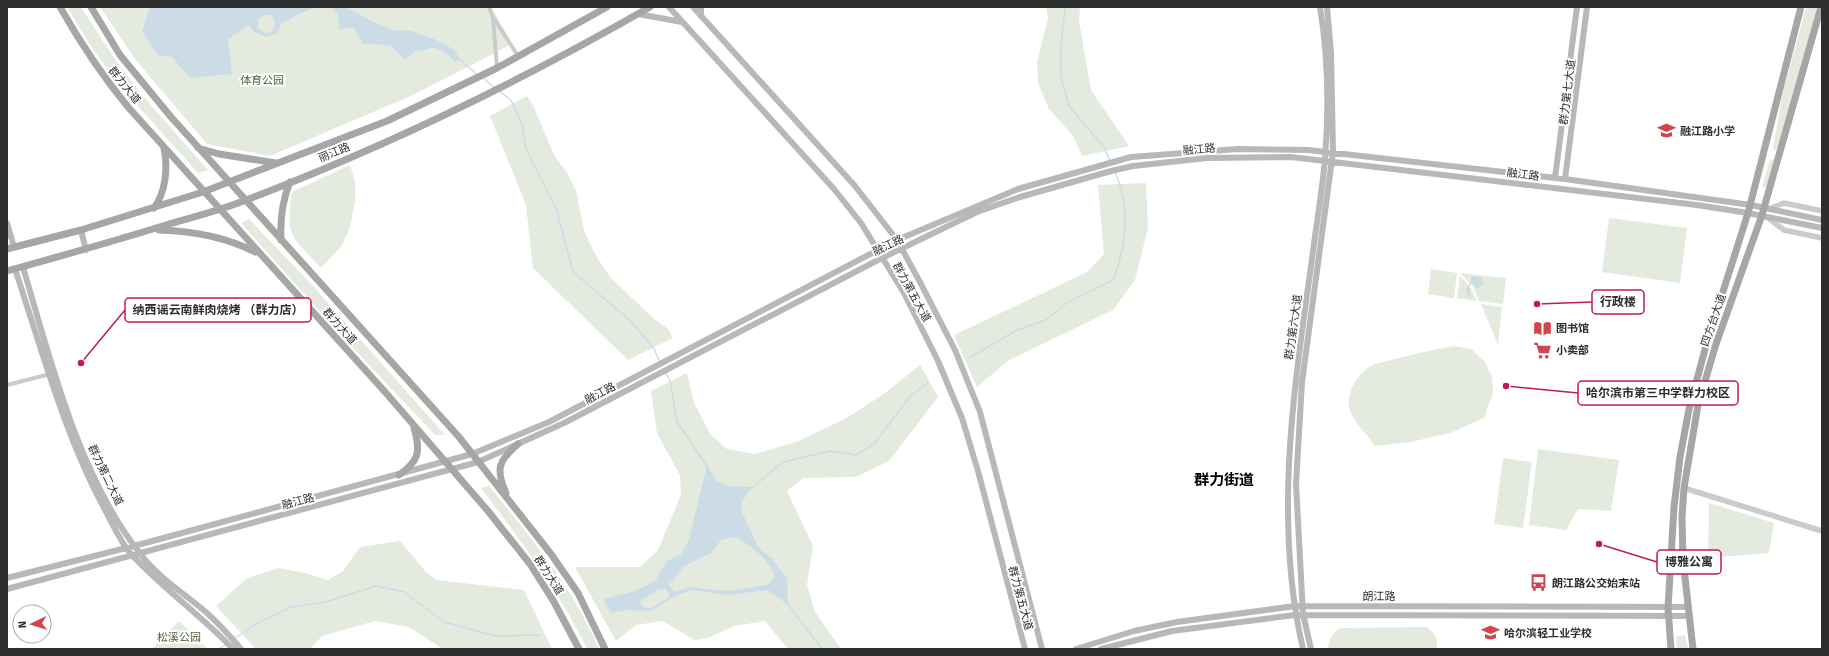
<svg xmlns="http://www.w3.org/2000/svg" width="1829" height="656" font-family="'Fira Sans','Noto Sans SC',sans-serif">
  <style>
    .green { fill: #e4eade }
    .water { fill: #ccdce7; fill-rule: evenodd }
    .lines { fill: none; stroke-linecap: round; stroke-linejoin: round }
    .stream { stroke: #ccdce7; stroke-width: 1.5 }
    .minor { stroke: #cbcbcb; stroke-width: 4 }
    .tertiary { stroke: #cbcbcb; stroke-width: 5.5 }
    .secondary { stroke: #b8b8b8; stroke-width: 6 }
    .primary { stroke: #a6a6a6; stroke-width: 7 }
    .labels { text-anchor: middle; stroke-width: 4; stroke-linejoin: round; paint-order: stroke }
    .park-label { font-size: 11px; fill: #516441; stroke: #fff }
    .street-label { font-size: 11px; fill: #2e2e2e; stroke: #fff }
    .poi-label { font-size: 11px; font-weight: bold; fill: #2e2e2e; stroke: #fff; text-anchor: start }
    .district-label { font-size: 15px; font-weight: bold; fill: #000; stroke: #fff }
    .leader { fill: none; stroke: #c2185b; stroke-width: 1.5 }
    .callout-dot { fill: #c2185b; stroke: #fff; stroke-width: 1.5 }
    .callout { fill: #fff; stroke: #c2185b; stroke-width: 1.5 }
    .callout-label { font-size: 12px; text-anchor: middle; font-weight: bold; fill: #2e2e2e }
  </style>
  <rect width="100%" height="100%" fill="#fff"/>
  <path class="green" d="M67,7H81L116,61L142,95L208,170L198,173L120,86L90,45Z
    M100,7H491L512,44L413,95L270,156L207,144L136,60Z
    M1046,7H1080L1079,21L1091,90L1129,146L1082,156L1073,136L1049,109L1038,83L1037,62L1048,18Z
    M1806,7H1817L1788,116L1776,151L1773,149L1782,97Z
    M527,96L533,105L554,155L567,173L576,190L584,231L596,256L611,278L654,319L668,329L673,338L628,360L533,268L526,205L490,116Z
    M1770,159L1774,161L1767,188L1762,187Z
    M350,165L355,181V202L350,227L341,247L321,268C292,236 285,238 292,192Z
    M1146,183L1148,228L1135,280L1113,310L1009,360L977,387L954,335L1087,272L1104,254L1098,185Z
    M1609,218L1687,228L1680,283L1602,272Z
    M249,219L314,287L445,435H435L340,334L241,223Z
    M1431,269L1457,273L1454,298L1428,294Z
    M1460,273L1506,278L1503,304L1479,301L1473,286Z
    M1460,276L1471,288L1477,301L1457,298Z
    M1481,304L1502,307L1498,345Z
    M1454,346L1471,349L1485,362L1492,377L1493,393L1484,418L1450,433L1411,442L1374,446C1368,432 1354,425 1350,410C1345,394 1357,374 1371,366C1376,363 1385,362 1391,360C1412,355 1433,349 1454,346Z
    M920,365L938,397L889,461L856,477L803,478L787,491L813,546L807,585L815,612L841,649H788L765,621L734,626L708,638L694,640L663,621L636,625L616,641L575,567H640L658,550L681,495L680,475L657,433L651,391L687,373L694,403L711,435L727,449L755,454L796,442L847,418L885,393Z
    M1538,449L1619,460L1611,511L1578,509L1566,530L1529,525Z
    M1503,458L1532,462L1523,528L1494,524Z
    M489,486C530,537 573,588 599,649H587C559,590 520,540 481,488Z
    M1709,503L1774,523L1769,553L1708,558Z
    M400,541L427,573L437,580L524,590L552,649H443L409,627L375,621L322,636L310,649H256L216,606L246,579L278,568L305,573L328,580L343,571L360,547Z
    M179,621L208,649H152Z
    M1426,627C1435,633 1438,638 1437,649H1328C1329,639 1332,635 1339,628Z
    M1685,635L1688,649H1677L1676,637Z"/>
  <path class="water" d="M150,7H316L296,15L288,21L282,22L277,33L266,37L253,31L249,25L228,39L232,74L190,78L172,57L158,55L142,31ZM263,15H270L274,19L275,25L271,32L265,33L258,28V19Z
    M331,7H345L378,24L393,30L411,31L434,39L455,50L459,59L455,62C448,55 439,45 427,49C422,51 420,52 415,51L405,60L390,45L363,44L354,28L339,29L338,14Z
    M1471,276L1481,277L1483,284L1477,289L1472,283L1469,287L1470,296H1468L1466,289L1471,282Z
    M707,465L717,481L730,486L752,487L741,503L742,512L758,547L772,559L787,578L788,605L768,590L727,595L692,590L675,596L651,611L627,610L611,613L603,599L636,591L655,581L666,562L681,554L689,540ZM736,537C752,547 769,558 775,577L767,585L725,591L689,587L674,592L669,585L684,566L711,553L721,540ZM659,589H666L670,597L651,608L643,607L640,601Z"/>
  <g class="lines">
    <path class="stream" d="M1065,7L1061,48V77L1069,106L1104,147L1110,161
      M458,58L478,75
      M483,78L494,87
      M499,91L511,100L522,124L526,149L556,208L573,272L631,321L654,349L660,362
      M971,357L1017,330L1046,320L1068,302L1113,280C1127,244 1131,208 1115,172
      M666,373L670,380L677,422L707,466
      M752,488L783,462L830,451L856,455L874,444L911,395L928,383
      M787,603L822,649
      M235,638L256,624L291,607L326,602L376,586L404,592L444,622L495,636L540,635
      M219,649L225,645"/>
    <path class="minor" d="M489,7L493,17
      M497,68L493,17L518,56
      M7,385L50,374"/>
    <path class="tertiary" d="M1769,209L1784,203L1822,211
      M1767,217L1784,230L1822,238
      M1684,488L1822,531"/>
    <path class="secondary" d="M669,7L834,189L861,223L904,293L938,361L962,418L978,471L1025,649
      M693,7L855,186L897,240L921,284L955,350L980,412L1042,649
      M638,14L682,22
      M701,16V7
      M1555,178L1577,7
      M1565,179L1587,7
      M7,223L14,247
      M81,230L86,250
      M23,267C51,362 79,478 142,556C159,578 185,594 206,612C218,623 230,636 241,649
      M15,269C42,350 64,434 105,510C113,524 120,542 131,554C162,588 201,615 233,649
      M7,578L134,546L472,454L549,422L897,240L1018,189L1131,157L1238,149L1308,150L1565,179L1708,199L1751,205L1822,220
      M7,589L478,462L564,423L882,258L977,212L1020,197L1111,171L1133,166L1207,158L1291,157L1697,205L1748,213L1822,228
      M1076,649L1134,631L1177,622L1295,606L1688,607
      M1101,649L1172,631L1295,615L1689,616
      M1303,649C1273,520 1294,388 1312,259C1316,226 1322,193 1325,159C1329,109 1328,56 1320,7
      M1311,649L1303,614L1296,484L1302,382L1333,152L1331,53L1327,7"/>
    <path class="primary" d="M60,7C81,44 100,73 128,107L386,393L488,511L530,564L554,602L579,649
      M91,7L120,55L171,117L459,437L551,554L578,593L605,649
      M198,148L219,154L276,163
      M154,208C166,192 168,167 164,148
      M159,230C191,231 226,237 255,252
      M281,240C280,220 282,201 290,182
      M7,249L81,230L203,192L387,121L497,68L607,7
      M7,271C61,256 115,241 169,224C194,217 221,210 246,200C386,147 521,81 650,7
      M399,475C419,461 421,452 414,428
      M506,493C495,469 499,460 518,444
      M1671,649L1668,608L1674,507L1680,457L1689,409L1707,342L1748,213L1801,7
      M1693,649L1683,560L1682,517L1684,488L1698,405L1716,344L1762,215L1821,7"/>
  </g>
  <defs>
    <symbol id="school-bare" viewBox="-9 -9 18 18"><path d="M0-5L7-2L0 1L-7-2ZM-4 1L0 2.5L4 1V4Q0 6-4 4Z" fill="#d0464d" stroke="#fff" stroke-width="2.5" paint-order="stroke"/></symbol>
    <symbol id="library-bare" viewBox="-9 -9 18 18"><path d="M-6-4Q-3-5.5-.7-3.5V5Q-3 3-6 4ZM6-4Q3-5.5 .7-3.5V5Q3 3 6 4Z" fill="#d0464d" stroke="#fff" stroke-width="2.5" paint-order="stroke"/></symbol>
    <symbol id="supermarket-bare" viewBox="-9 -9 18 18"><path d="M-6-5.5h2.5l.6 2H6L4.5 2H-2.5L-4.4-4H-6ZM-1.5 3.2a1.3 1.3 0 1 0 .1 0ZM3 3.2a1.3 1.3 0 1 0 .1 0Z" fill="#d0464d" stroke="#fff" stroke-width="2.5" paint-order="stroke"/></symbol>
    <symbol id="bus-bare" viewBox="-9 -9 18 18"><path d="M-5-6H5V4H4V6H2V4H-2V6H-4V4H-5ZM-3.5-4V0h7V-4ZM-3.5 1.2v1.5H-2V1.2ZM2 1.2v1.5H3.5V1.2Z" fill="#d0464d" stroke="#fff" stroke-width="2.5" paint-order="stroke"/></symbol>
  </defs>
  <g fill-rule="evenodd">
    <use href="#school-bare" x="1654" y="118" width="25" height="25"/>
    <use href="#library-bare" x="1530" y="316" width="25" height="25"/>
    <use href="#supermarket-bare" x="1530" y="338" width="25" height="25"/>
    <use href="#bus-bare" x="1526" y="570" width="25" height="25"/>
    <use href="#school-bare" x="1478" y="620" width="25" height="25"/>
  </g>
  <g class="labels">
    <g class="park-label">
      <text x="262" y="84">体育公园</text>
      <text x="179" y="641">松溪公园</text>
    </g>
    <g class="street-label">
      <text transform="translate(125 85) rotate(51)" y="4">群力大道</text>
      <text transform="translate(1567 92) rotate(-83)" y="4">群力第七大道</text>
      <text transform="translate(1199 149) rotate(-5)" y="4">融江路</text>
      <text transform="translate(334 152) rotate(-22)" y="4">丽江路</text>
      <text transform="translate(1523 174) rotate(7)" y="4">融江路</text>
      <text transform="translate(888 245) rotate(-26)" y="4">融江路</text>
      <text transform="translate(912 292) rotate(61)" y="4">群力第五大道</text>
      <text transform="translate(1713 320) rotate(-71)" y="4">四方台大道</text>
      <text transform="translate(340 326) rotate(48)" y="4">群力大道</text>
      <text transform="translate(1293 327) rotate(-82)" y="4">群力第六大道</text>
      <text transform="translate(600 393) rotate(-28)" y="4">融江路</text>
      <text transform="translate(106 475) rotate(64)" y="4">群力第二大道</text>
      <text transform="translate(298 501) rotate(-15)" y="4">融江路</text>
      <text transform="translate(549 575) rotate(57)" y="4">群力大道</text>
      <text x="1379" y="600">朗江路</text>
      <text transform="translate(1021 598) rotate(75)" y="4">群力第五大道</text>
    </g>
    <g class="poi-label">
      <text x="1680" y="135">融江路小学</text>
      <text x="1556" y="332">图书馆</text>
      <text x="1556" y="354">小卖部</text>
      <text x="1552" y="587">朗江路公交始末站</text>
      <text x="1504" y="637">哈尔滨轻工业学校</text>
    </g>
    <g class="district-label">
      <text x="1224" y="485">群力街道</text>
    </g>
  </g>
  <path class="leader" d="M1537 304L1592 302M81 363L125 310M1506 386L1578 393M1599 544L1657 562"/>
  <g class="callout-dot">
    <circle cx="1537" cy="304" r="4"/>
    <circle cx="81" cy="363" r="4"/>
    <circle cx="1506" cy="386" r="4"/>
    <circle cx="1599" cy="544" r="4"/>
  </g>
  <g class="callout">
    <rect x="1592" y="290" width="52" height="24" rx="4"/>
    <rect x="125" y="298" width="186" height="24" rx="4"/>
    <rect x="1578" y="381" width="160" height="24" rx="4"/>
    <rect x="1657" y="550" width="64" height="24" rx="4"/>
  </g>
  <g class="callout-label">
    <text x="1618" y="306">行政楼</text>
    <text x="218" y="314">纳西谣云南鲜肉烧烤 （群力店）</text>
    <text x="1658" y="397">哈尔滨市第三中学群力校区</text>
    <text x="1689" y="566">博雅公寓</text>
  </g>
  <rect width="1829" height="656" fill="none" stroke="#2e2e2e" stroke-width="16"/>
  <g transform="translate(32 624) rotate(266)"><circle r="19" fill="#ffffff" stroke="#ababab"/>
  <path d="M0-3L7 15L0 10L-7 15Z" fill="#d0464d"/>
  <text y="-6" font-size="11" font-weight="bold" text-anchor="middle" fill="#2e2e2e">N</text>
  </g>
</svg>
